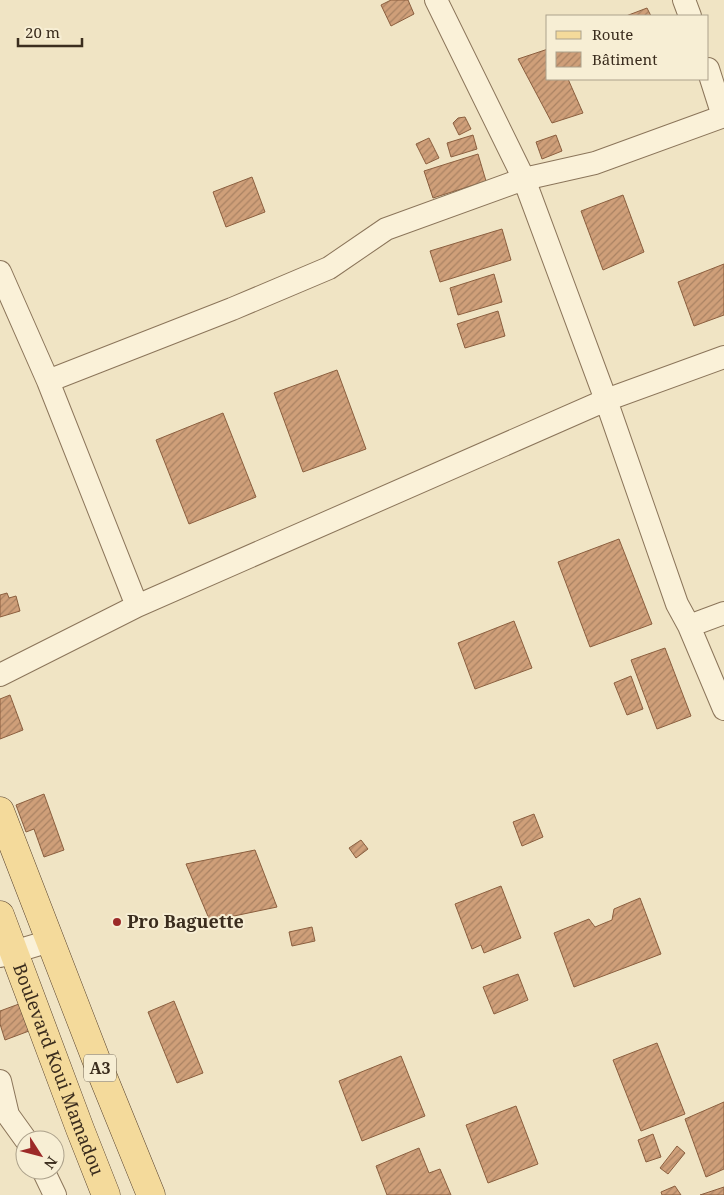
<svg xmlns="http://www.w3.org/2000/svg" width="724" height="1195" font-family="'Noto Serif',serif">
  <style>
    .building { fill: url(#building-hatch); stroke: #8b5f3f }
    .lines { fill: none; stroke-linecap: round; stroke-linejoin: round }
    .minor-casing { stroke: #8b755a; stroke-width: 24 }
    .major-casing { stroke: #59432e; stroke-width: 29 }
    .minor { stroke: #faf1d8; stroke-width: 22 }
    .major { stroke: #f4da9b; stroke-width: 28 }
    .poi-dot { fill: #9c2a28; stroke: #f7eed4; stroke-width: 2 }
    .labels { text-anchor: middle; stroke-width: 4; stroke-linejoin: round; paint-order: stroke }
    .shield { fill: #f7eed4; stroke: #736755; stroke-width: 1 }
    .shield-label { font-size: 16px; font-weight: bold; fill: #3b2d1e }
    .poi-label { font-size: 18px; font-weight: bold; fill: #3b2d1e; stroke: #f7eed4; text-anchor: start }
    .street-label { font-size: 18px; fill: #3b2d1e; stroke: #f7eed4 }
  </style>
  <defs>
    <pattern id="building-hatch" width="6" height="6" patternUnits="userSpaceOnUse" patternTransform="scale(1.25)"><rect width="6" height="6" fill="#cf9f79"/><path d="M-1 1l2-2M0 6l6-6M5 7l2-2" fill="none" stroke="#a98263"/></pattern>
  </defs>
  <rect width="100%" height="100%" fill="#f0e4c4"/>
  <path class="building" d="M391,0H408L414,14L391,26L381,5Z
    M647,8L651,16H626Z
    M548,49V79H568L583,113L552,123L518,59Z
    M465,117L471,129L459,135L453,123L458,118Z
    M473,135L477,149L451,157L447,143Z
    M556,135L562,151L542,159L536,142Z
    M429,138L439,158L426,164L416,144Z
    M478,154L486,181L433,198L424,171Z
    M252,177L265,212L226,227L213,192Z
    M623,195L644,252L603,270L581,211Z
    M502,229L511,260L440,282L430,251Z
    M724,264V315L694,326L678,282Z
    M494,274L502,302L458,315L450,288Z
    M498,311L505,336L465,348L457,324Z
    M337,370L366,449L303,472L274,393Z
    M223,413L256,497L189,524L156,440Z
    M619,539L652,624L590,647L558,562Z
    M7,593L9,598L16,596L20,611L0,617V595Z
    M514,621L532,668L475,689L458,643Z
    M665,648L691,716L657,729L631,660Z
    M631,676L643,709L627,715L614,683Z
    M10,695L23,730L0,739V699Z
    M44,794L64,850L44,857L34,829L26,832L16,805Z
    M534,814L543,837L522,846L513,822Z
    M361,840L368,849L356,858L349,848Z
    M255,850L277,907L210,921L186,864Z
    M501,886L521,938L484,953L481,945L472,949L455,904Z
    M640,898L661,954L574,987L554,933L589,919L595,927L612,920L614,909Z
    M312,927L315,941L292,946L289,932Z
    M518,974L528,1000L494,1014L483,987Z
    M174,1001L203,1073L177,1083L148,1012Z
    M19,1004L29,1031L5,1040L0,1024V1011Z
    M657,1043L685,1114L641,1131L613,1060Z
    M401,1056L425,1116L362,1141L339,1081Z
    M724,1102V1169L706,1177L685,1119Z
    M516,1106L538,1164L488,1183L466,1125Z
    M653,1134L661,1157L646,1162L638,1140Z
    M677,1146L685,1153L668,1174L660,1168Z
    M419,1148L429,1173L440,1169L451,1195H387L376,1166Z
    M675,1186L681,1195H662L661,1192Z
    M724,1187V1195H700Z"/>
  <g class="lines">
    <defs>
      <path id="minor" d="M684,0L690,16
        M708,69L723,116
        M724,116L595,163L524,179L606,400L677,604L689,626L724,709
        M0,272L48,381L137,606
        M48,381L232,309L329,268L386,229L524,179L436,0
        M689,626L724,613
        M0,675L137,606L606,400L724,357
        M0,956L50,941
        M0,1081L8,1115L26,1140
        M43,1170L55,1195"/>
      <g id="major">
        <path d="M0,811L99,1067L151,1195"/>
        <path id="s1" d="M0,915L80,1129L106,1195"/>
      </g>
    </defs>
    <use href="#minor" class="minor-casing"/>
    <use href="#major" class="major-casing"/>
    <use href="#minor" class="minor"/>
    <use href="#major" class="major"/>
  </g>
  <circle class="poi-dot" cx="117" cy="922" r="5"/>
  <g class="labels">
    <rect class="shield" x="84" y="1054.5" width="32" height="27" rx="4"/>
    <g class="shield-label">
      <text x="100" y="1074">A3</text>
    </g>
    <g class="poi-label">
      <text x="127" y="928">Pro Baguette</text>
    </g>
    <g class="street-label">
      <text dy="6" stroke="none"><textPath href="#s1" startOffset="165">Boulevard Koui Mamadou</textPath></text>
    </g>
  </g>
  <rect x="546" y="15" width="162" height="65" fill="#f7eed4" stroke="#aca18b"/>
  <rect x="556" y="31" width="25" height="8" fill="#f4da9b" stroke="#aca18b"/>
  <text x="592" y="40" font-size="15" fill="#3b2d1e">Route</text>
  <rect x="556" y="52" width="25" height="15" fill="url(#building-hatch)" stroke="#aca18b"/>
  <text x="592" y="65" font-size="15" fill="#3b2d1e">Bâtiment</text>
  <g transform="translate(40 1155) rotate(126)"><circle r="24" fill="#f7eed4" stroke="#aca18b"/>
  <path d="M0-4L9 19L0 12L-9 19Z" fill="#9c2a28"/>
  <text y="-8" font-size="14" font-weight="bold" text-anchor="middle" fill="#3b2d1e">N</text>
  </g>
  <path d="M18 38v8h64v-8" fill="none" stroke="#3b2d1e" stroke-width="2.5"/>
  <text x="25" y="38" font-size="15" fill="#3b2d1e" stroke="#f7eed4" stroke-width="4" paint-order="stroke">20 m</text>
</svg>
